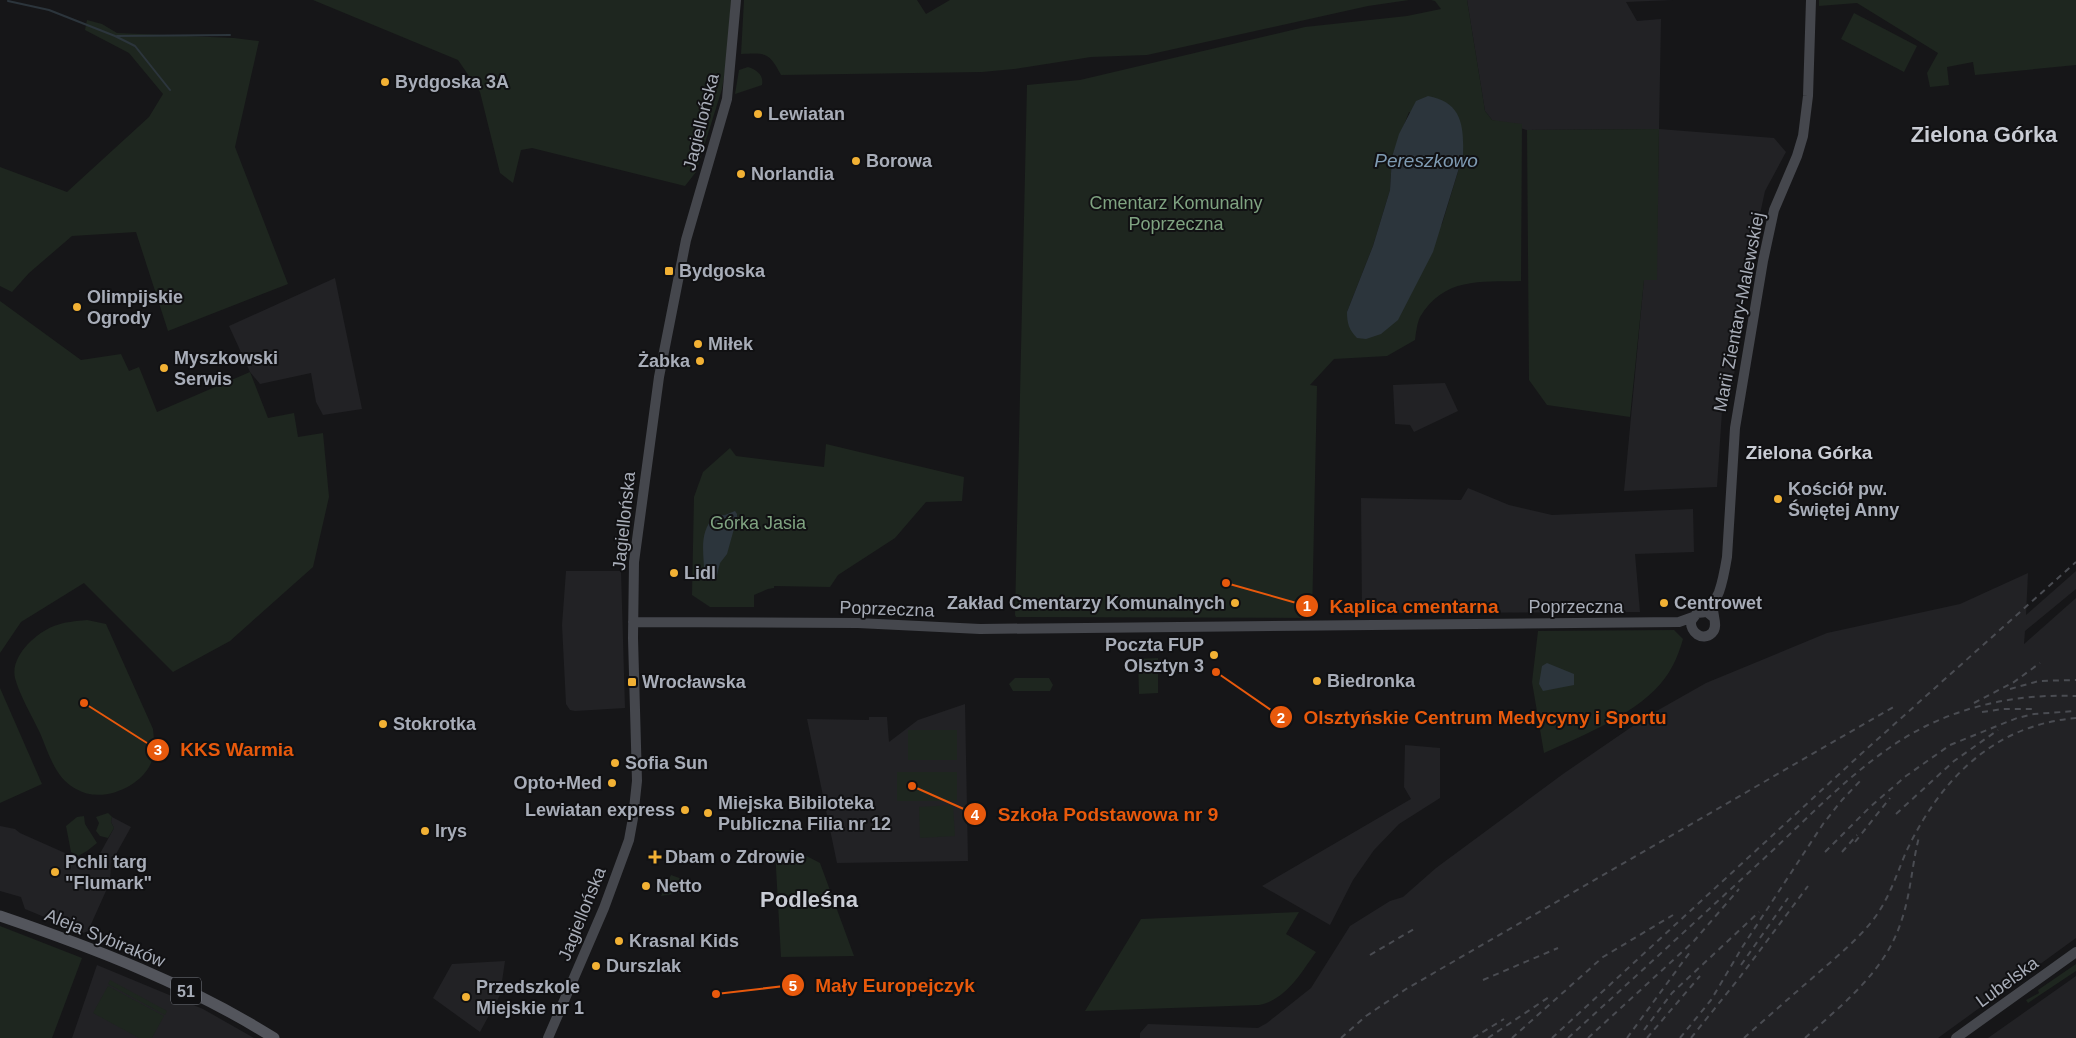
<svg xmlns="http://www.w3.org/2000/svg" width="2076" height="1038" font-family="Helvetica,sans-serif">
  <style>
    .built { fill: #222225 }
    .green { fill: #1e261f; fill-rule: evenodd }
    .water { fill: #2c353c }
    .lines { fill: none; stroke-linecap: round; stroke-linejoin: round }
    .stream { stroke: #2c353c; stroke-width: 2 }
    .secondary { stroke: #45474d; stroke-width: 10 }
    .primary { stroke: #53555c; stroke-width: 11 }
    .rail { stroke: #4a4c52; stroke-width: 2; stroke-dasharray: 6 5; stroke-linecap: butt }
    .poi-dot { fill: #f2b134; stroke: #111113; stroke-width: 2 }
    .labels { text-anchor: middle; stroke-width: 4; stroke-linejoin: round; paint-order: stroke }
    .shield { fill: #111113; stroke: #7b7e86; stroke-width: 1 }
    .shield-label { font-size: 16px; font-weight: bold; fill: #a8adb8 }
    .poi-label { font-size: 18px; font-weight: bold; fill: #a8adb8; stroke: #111113; text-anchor: start }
    .street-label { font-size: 18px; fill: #a8adb8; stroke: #111113 }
    .park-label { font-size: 18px; fill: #7fa381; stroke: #111113 }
    .water-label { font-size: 19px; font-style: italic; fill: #7f9bb3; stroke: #111113 }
    .neighbourhood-label { font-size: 19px; font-weight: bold; fill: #c9ccd4; stroke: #111113 }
    .district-label { font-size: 22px; font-weight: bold; fill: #c9ccd4; stroke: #111113 }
    .leader { fill: none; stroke: #e8590c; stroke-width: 2 }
    .callout-dot { fill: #e8590c; stroke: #111113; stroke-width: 2 }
    .mark-label { font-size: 15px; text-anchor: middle; font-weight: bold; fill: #fff }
    .callout-label { font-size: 19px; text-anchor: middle; font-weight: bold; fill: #e8590c; stroke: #111113; stroke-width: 4; stroke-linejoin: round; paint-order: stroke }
  </style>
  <rect width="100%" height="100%" fill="#161618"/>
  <path class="built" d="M1467,0H1673L1626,2L1637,21L1661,19L1659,129L1774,138L1786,152L1765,191L1749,265L1738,333L1739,340L1731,396H1723L1717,487L1624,491L1644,279L1656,280L1659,129L1527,130L1492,120L1485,111Z
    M335,278L362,409L323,415L316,402L311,373L260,384L250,372L229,326Z
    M1445,383L1458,411L1414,432L1410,425L1395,424L1393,385Z
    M1468,488L1509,505L1552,515L1693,509L1694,552L1635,554L1640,612L1362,613L1361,498L1461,500Z
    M566,571H621L625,708L575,711L570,710L566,704L562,625Z
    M2076,571V589L2025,631L2024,644L2076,598V938L1938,1038H1140V1033L1148,1024L1258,1028L1267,1023L1311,988L1350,926L1390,901L1403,897L1436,868L1563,774L1646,717L1706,683L1827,633L1960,604L2028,573L2026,615Z
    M965,704L968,861L837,863L807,719L869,720V717H887L889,742L918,720Z
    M1405,745L1440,748V798L1399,824L1374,850L1353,880L1330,925L1262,886L1411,799L1404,787Z
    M112,817L131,827L111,863L110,882L88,931L83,933L25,909L21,897L0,891V826L15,829L20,833L83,861L97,859L114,828L111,822Z
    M505,961L500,995L480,1032L433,998L452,964Z
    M97,965L203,1009L254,1038H72Z
    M2076,976V1038H1988Z"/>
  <path class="green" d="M313,0H731L727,60L722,89L696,172L685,186L532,148L521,150L513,183L500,173L480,92L458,60Z
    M744,0H917L926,14L950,0H1409L1368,6L1147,55L1091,57L1014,69L982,72L781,75C769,52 766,53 741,54Z
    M1431,0H1467L1485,111L1492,120L1522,124L1521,281C1480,282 1444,277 1420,317C1417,323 1416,333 1415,340L1387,356L1334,359L1310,385L1317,386L1312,618L1016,617L1015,615L1027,85L1080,80L1305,27L1407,16L1441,9L1435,1ZM1409,112L1463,140V155L1442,224L1347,312L1373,246L1390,190L1392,157Z
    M1819,0H2076V65L1975,75L1973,62L1947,67L1949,85L1930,87L1927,73L1938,53L1857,3L1819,6Z
    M1854,13L1917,46L1904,72L1841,39Z
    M87,20L102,24L117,33L234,38L259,41L235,147L288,284L168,331L136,232L72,236L29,273L12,292L0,286V167L67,192L149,117L163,94L129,53L85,30Z
    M748,67C757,70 764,75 762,85L735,94L739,70Z
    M1659,129L1657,280H1644L1630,417L1547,405L1529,380L1527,130Z
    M0,301L81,360L121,354L129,371L139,367L157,412L250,372L268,418L294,413L298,437L323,433L329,497L313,567L230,641L173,672L84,583L21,622L0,653Z
    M826,444L964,477L962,501L926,502L895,538L838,575L830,587L774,586V588L768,589L754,595V607H710L692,595L694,497L703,472L730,448L736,456L824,467Z
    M87,620L106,624L153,729C154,740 156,752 151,763C140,788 101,804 76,789C55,778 49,754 40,733C33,718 19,694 15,678C10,656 36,633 54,626C64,622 76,621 87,620Z
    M1674,630L1683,639C1679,653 1674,666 1665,678C1641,712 1582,736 1544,753L1532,682L1538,631Z
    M1158,658V693L1139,694L1138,659Z
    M1015,678H1049L1053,685L1050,691H1013L1009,684Z
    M0,688L42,784L0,803Z
    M908,730H957V760H908Z
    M897,772H957V801H897Z
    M953,805L955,836L920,838L919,807Z
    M108,813L112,817L111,822L114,828L108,838L100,836L96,831L99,823L96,817Z
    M84,816L85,824L97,843L87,851L78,856L71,852L66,826L77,817Z
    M775,850L797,851L820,863L854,956L781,957Z
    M671,875L682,879L684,888L679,893L661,896Z
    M1299,912L1286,934L1316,952C1300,974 1287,999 1259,1005L1085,1011L1141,919Z
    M0,926L82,958L52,1038H0Z
    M2076,964V971L2028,1003L2026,1000L2039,993L2038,990Z
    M110,980L167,1011L165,1015L108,984Z
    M108,986L164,1016L152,1038H139L93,1013Z"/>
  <path class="water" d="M1428,96C1462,102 1464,126 1463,155L1433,252L1398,320L1381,334L1366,339L1357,338C1349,330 1347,323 1347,312L1373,246L1390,190L1392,157L1399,134L1416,101Z
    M735,511L737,514V518L727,554L720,563L716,579L712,581L704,577C705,556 697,533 715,516L725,515Z
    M1547,663L1574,674V685L1543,691L1539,684L1542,666Z"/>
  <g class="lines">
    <path class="stream" d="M8,1L49,10L115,36L135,46L170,90
      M117,36L230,35"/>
    <path class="secondary" d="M1713,617L1707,612L1697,613L1691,621C1690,632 1702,642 1712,633C1719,626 1712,615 1713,606C1714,601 1717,597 1719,592C1723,581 1725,569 1727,557L1735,428L1763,261L1774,210L1797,156L1803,136L1808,96L1811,0
      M633,622L858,623L980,629L1679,622L1693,617
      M548,1038L604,908L629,840L633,818L637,781L633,638L634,562L659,377L686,240L727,99L736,0
      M1956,1038L2076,952"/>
    <path class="primary" d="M0,916C94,948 190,985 274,1038"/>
    <path class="rail" d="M2010,689L2039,681L2076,680
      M1974,703L2014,682L2040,663
      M1982,712L2003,709H2036
      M1896,814L1954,761L1998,730
      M1855,842L1890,798
      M1825,852L1870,807L1906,776L1950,745L2017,718L2034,714L2076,711
      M1842,852L1857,835
      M1370,955L1414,929
      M1741,965L1788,898
      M1483,980L1558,948
      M1644,1030L1672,993L1759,912
      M1341,1038L1366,1016L1406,989L1897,705
      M1473,1038L1504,1019
      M1488,1038L1549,997
      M1512,1038L1603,957L1673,915
      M1552,1038L1861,754L2076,562
      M1568,1038C1636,976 1704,914 1771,852C1817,809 1869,754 1926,726C1973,703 2024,694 2076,696
      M1588,1038L1694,941L1739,889
      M1627,1038L1690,952
      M1647,1038L1700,976
      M1680,1038L1711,1000L1743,946L1823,824L1842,800L1863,778
      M1691,1038L1740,977L1808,886
      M1744,1038C1770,1015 1797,991 1824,968C1841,953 1859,938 1873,920C1889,899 1896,876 1906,852C1940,780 1993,725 2076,718
      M1805,1038C1844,1003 1886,971 1902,919C1911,892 1912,864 1919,837"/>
  </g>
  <g class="poi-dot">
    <circle cx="385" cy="82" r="5"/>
    <circle cx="758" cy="114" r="5"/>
    <circle cx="856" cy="161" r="5"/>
    <circle cx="741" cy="174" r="5"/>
    <rect x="664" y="266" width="10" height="10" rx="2.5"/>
    <circle cx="77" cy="307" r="5"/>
    <circle cx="698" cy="344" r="5"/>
    <circle cx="700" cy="361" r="5"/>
    <circle cx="164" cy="368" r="5"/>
    <circle cx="1778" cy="499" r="5"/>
    <circle cx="674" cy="573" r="5"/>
    <circle cx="1235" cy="603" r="5"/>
    <circle cx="1664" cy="603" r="5"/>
    <circle cx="1214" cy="655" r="5"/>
    <circle cx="1317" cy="681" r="5"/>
    <rect x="627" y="677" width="10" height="10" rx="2.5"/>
    <circle cx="383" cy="724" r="5"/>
    <circle cx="615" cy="763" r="5"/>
    <circle cx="612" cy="783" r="5"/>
    <circle cx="685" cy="810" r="5"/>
    <circle cx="708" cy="813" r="5"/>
    <circle cx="425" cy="831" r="5"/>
    <path d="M652.5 849.5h5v5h5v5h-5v5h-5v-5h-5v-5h5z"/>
    <circle cx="55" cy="872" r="5"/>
    <circle cx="646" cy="886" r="5"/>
    <circle cx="619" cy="941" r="5"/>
    <circle cx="596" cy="966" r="5"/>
    <circle cx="466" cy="997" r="5"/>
  </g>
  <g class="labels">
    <rect class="shield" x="171" y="977.5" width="30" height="27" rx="4"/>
    <g class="shield-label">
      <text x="186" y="997">51</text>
    </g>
    <g class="poi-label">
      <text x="395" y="88">Bydgoska 3A</text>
      <text x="768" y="120">Lewiatan</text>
      <text x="866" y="167">Borowa</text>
      <text x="751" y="180">Norlandia</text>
      <text x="679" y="277">Bydgoska</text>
      <text x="87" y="303">Olimpijskie<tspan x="87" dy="21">Ogrody</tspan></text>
      <text x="708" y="350">Miłek</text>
      <text x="174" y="364">Myszkowski<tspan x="174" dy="21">Serwis</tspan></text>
      <text x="690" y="367" text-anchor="end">Żabka</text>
      <text x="1788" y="495">Kościół pw.<tspan x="1788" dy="21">Świętej Anny</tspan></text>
      <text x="684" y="579">Lidl</text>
      <text x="1225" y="609" text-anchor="end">Zakład Cmentarzy Komunalnych</text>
      <text x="1674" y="609">Centrowet</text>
      <text x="1204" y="651" text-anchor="end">Poczta FUP<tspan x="1204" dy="21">Olsztyn 3</tspan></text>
      <text x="1327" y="687">Biedronka</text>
      <text x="642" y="688">Wrocławska</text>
      <text x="393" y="730">Stokrotka</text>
      <text x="625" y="769">Sofia Sun</text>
      <text x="602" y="789" text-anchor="end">Opto+Med</text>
      <text x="718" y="809">Miejska Bibiloteka<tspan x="718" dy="21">Publiczna Filia nr 12</tspan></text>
      <text x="675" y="816" text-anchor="end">Lewiatan express</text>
      <text x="435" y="837">Irys</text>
      <text x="665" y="863">Dbam o Zdrowie</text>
      <text x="65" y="868">Pchli targ<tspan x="65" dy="21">"Flumark"</tspan></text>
      <text x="656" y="892">Netto</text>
      <text x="629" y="947">Krasnal Kids</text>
      <text x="606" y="972">Durszlak</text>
      <text x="476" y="993">Przedszkole<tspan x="476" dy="21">Miejskie nr 1</tspan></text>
    </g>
    <g class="street-label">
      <text transform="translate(701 122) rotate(-76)" y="6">Jagiellońska</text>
      <text transform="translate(1739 312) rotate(-79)" y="6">Marii Zientary-Malewskiej</text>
      <text transform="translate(624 521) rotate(-84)" y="6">Jagiellońska</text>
      <text x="1576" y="613">Poprzeczna</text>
      <text transform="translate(887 609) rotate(2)" y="6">Poprzeczna</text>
      <text transform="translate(582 914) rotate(-68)" y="6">Jagiellońska</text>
      <text transform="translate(105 938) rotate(22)" y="6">Aleja Sybiraków</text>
      <text transform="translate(2007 982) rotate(-36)" y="6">Lubelska</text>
    </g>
    <g class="park-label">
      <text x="1176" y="209">Cmentarz Komunalny<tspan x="1176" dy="21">Poprzeczna</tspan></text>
      <text x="758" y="529">Górka Jasia</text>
    </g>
    <g class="water-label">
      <text x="1426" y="167">Pereszkowo</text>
    </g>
    <g class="neighbourhood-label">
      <text x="1809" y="459">Zielona Górka</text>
    </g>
    <g class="district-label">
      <text x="1984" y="142">Zielona Górka</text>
      <text x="809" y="907">Podleśna</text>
    </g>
  </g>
  <path class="leader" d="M1226 583L1307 606M1216 672L1281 717M84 703L158 750M912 786L975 814M716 994L793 985"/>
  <g class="callout-dot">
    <circle cx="1226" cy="583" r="5"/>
    <circle cx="1216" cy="672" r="5"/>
    <circle cx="84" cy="703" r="5"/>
    <circle cx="912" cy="786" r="5"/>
    <circle cx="716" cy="994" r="5"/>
    <circle cx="1307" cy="606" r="12"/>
    <circle cx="1281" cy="717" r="12"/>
    <circle cx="158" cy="750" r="12"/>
    <circle cx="975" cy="814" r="12"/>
    <circle cx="793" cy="985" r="12"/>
  </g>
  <g class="mark-label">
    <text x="1307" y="611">1</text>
    <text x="1281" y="723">2</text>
    <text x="158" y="755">3</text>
    <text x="975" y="820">4</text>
    <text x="793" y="991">5</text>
  </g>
  <g class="callout-label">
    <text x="1414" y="613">Kaplica cmentarna</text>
    <text x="1485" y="724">Olsztyńskie Centrum Medycyny i Sportu</text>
    <text x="237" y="756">KKS Warmia</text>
    <text x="1108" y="821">Szkoła Podstawowa nr 9</text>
    <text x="895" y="992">Mały Europejczyk</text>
  </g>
</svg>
